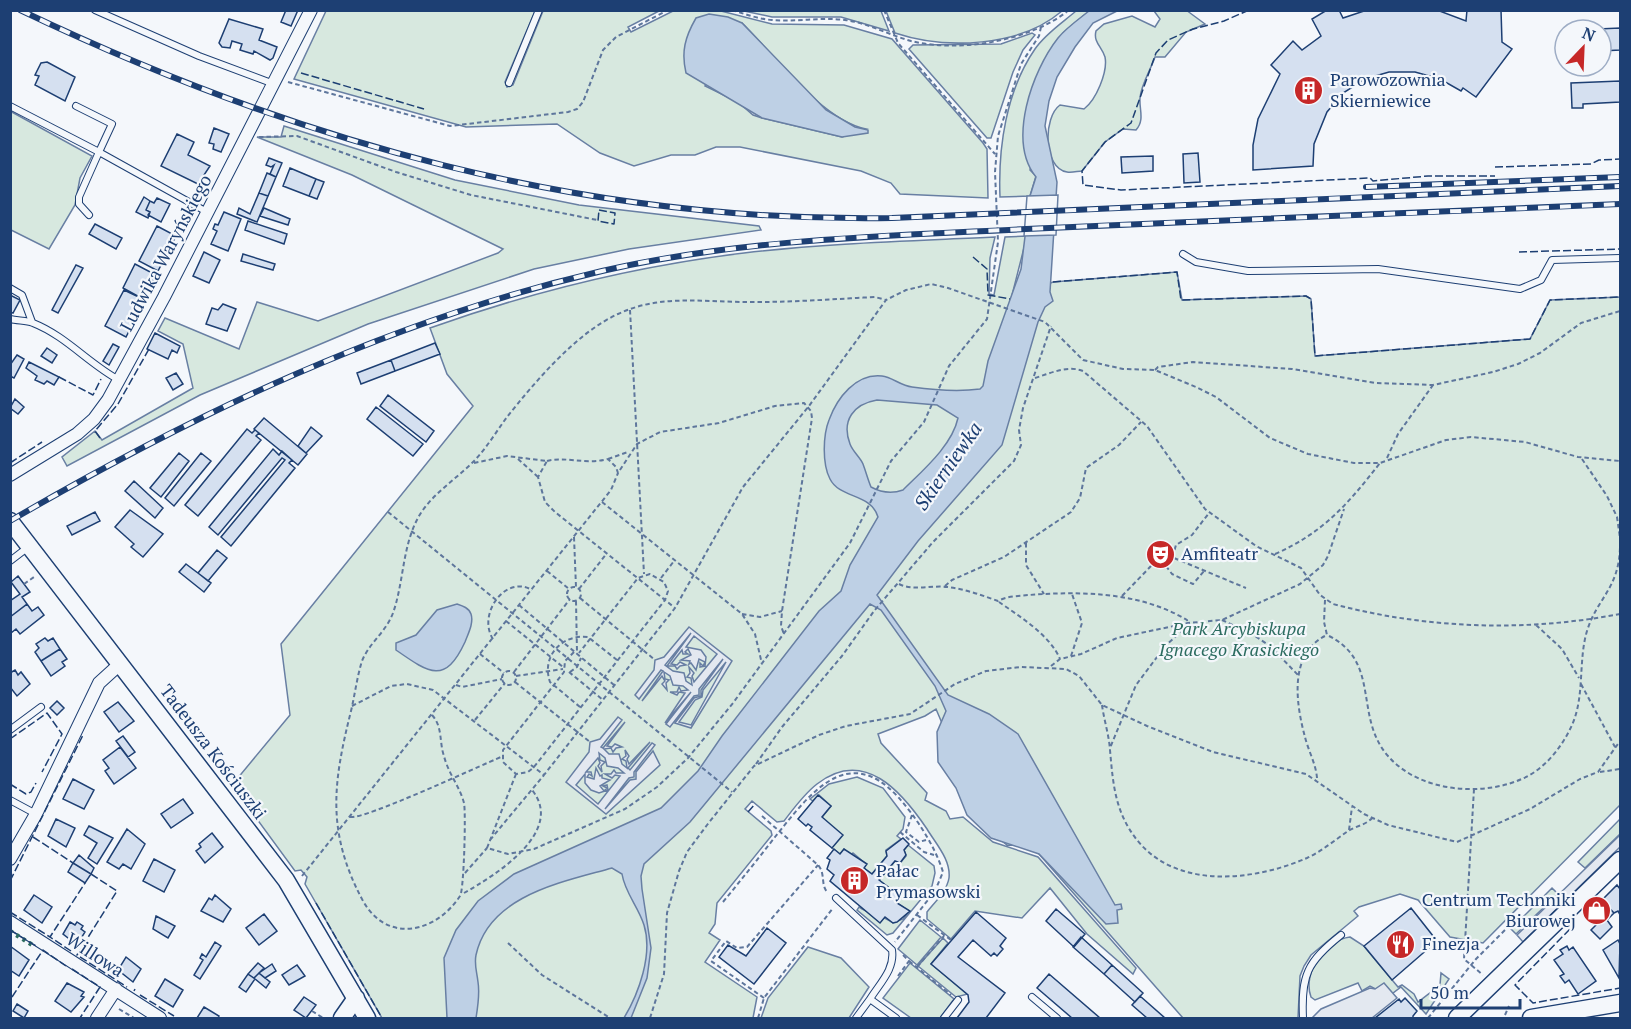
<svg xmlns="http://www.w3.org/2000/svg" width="1631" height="1029" font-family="'PT Serif',serif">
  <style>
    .green { fill: #d7e8df; stroke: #687fa3; stroke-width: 1.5; fill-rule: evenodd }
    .parking { fill: #e3e8f0; stroke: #687fa3; stroke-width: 1.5; fill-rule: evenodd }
    .water { fill: #bed0e5; stroke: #687fa3; stroke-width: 1.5; fill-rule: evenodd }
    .pier { fill: #f4f7fb; stroke: #687fa3; stroke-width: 1.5 }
    .building { fill: #d5e0f0; stroke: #1d3f73; stroke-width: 1.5 }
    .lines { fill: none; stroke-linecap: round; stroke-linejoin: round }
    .lane-casing { stroke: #1d3f73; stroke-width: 8 }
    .street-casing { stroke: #1d3f73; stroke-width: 14 }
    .secondary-casing { stroke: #1d3f73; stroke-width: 19 }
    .path { stroke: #5e769c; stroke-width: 2; stroke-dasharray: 4.5 3; stroke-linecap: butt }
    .lane { stroke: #f4f7fb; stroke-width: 6 }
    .street { stroke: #f4f7fb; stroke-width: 12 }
    .secondary { stroke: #f4f7fb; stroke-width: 16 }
    .rail-casing { stroke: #1d3f73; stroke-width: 6 }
    .rail { stroke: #f4f7fb; stroke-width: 4; stroke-dasharray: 11; stroke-linecap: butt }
    .hedge { stroke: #2c6c60; stroke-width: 4.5; stroke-dasharray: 3 4.5; stroke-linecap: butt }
    .fence { stroke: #1d3f73; stroke-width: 1.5; stroke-dasharray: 8 3; stroke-linecap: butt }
    .labels { text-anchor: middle; stroke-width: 4.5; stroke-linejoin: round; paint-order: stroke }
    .poi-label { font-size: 18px; fill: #1d3f73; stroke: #f4f7fb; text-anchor: start }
    .street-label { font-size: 18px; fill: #1d3f73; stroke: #f4f7fb }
    .park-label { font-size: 18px; font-style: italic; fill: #2c6c60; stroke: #f4f7fb }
    .water-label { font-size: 20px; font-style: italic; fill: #1d3f73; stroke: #f4f7fb }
  </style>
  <rect width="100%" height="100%" fill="#f4f7fb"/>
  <path class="green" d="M675,10L721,11L772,24L844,25L892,39L983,143L987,149L988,198L900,194L891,183L861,171L740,147H716L695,155H671L634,166L600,153L557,124L466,127L294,79L326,11H535L505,82L507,87L513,85L543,11H659L628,27L631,32ZM742,23C775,55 821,120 866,129L842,137L762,118L753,115L738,102L705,86Z
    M1186,10L1205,24L1186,32L1165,57H1155C1151,69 1141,85 1140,98C1139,109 1145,120 1136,130L1123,129L1105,142L1082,171C1078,171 1072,173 1067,172C1043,168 1043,117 1060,105L1084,109C1096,100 1108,72 1105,57C1102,47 1093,42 1096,31L1104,24L1132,16L1155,27L1160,19L1154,11Z
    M744,11H881L889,31L841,17H772Z
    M886,11V10L1062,11C1020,47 946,50 895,33Z
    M1076,11H1089L1063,33L1030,170L1036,176L1030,196L1000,197C998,148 1006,91 1035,49C1045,34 1062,23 1076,11Z
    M1032,33L1035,35L1023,50L1013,72L991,138H987L909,49L913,45L1001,44Z
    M10,111L92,156L80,178L75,205L49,249L11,230Z
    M284,126L455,180L579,205L759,226L761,230L629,249L534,269L368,324L200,395L67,466L62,457L95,431L102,440L193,388L183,344L158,331L165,318L239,349L257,302L318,321L498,253L503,249L352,175L257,137H281Z
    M1027,236L1011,299L1053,282L1177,272L1182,300L1306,296L1311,299L1315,356L1530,339L1550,300L1620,297V805L1483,943L1450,937L1418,900L1400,894L1359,907L1354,911L1358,916L1311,955L1304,966L1300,976L1298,1018H1183L1032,846L1007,845L987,829L936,709L925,716L878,734L881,743L927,793L925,800L946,811L950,819L963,817L993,842L1038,857L1136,968L1133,974L1087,934L1050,888L1022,918L975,911L951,939L927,919V912C934,903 947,891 949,878C951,860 936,844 927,829C902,792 864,747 817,784C804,794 794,808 784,821L777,822L752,801L745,809L771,831L772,835L717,903L715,924L709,933L720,940L705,962L757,997L753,1018H382L305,884L307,877L301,870L295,871L232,785L290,715L281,644L473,406L447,374L430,328C531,292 637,266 744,253C828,243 911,241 995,237L990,258L989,294L994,295L1005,237Z
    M857,777L883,788L905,817L903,829L897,836L901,839L886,850L887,856L872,874L864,868L866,864L853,853L851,855L844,849L840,854L832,848L822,817L831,806L819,795L813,801L810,799L829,784Z
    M1620,819V834L1585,868L1578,862Z
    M908,845L934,866L935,873L932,886L893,933L887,935L857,910L859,907C869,915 882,914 893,923L903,919L909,911L897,903L901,897L879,880L895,861L900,863L906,856L904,850Z
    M1552,888L1558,894L1516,934L1511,929Z
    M920,920L941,937L917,965L898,949Z
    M1350,937L1364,946L1398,987L1402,985L1414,994L1418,1002L1440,985L1441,973L1449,979L1426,1014L1401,987L1389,996L1370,986L1362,991L1358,983L1315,1000L1311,997C1302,973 1325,940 1350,937Z
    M943,938L948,943L931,964L968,994L956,997L918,966Z
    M808,947L841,958L869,987L849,1018H761L768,998Z
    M910,963L954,999L940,1018H911L883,998Z"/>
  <path class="parking" d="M689,627L732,661L691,728L675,723L694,698L701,696V690L723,659L699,689V695L694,696L670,727L666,724L691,692L665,723L685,693L679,692L677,695L670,692H677L679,687L681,691L688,690L683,686L673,685L670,676L664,672L665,679L669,680L666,683L667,690L662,684L665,681L662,676L642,701L663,671L661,670L639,699L635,695L654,670L655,660L664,657ZM691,633L667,666H675L677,669L680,666L686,665L680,662L677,665L671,664L682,650L683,654H688L685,652L688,649L691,655L681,660L690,661L689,664L691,663L696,670L699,659L705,662L703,666L700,663V667L705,666L706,657L701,650L686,647L694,636L717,654L694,682L692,676L694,673L689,667L690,673L687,677L691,678L692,685L686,681L684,673L673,671L665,665ZM726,662L691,725L679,722L695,700L702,697L703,690Z
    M618,717L622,720L601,747L603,748L625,722L607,746L612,747L615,744L622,747L616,748L613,752L611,748L604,749L609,754H619L622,764L627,768L626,761L622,759L626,756L625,750L629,756L627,759L629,764L650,742L628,768L630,770L652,743L655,745L634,772V777L629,778L605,809L630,780L636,779V772L653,751L660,765L606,814L566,782L589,752L590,742L600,739ZM599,753L605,758L607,766L618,768L624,773H616L614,770L611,774H605L612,778L615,775L620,776L598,804L576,785L585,774V783L591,790L599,793L608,790L607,785L603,786L607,788L604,791L600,786L610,780L602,778V775L600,776L596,768L594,779L587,777L589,774L592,776L591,772H586L598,758L600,763L598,766L602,772L601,766L605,762L600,760Z
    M1620,835V847L1523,942L1517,935Z
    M1384,983L1397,998L1372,1018H1312L1321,1009L1370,988L1375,989Z"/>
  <path class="water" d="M1089,11H1117L1093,23L1075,47L1057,77L1049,101L1045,126L1057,182L1050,292L1053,301L1045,307L1038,322L1002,445L918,541L877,595L948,695L989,714L1018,734L1115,905L1121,904L1122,909L1117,910L1118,923L1106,924L1039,854L991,838L967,815L956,788L938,762L937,732L946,711L935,686L881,610L870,604L690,822L644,864L641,876L642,889L651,948L647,978L631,1018H624C639,993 653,954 644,925C638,906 625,893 622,874L612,868C563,882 489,895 476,955C474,965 477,972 478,982C480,994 478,1006 476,1018H447L444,958L456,930L478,901L514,874L661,808L698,771L722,736L819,611L841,591L850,565L878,517C871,493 840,499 830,479C822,464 823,435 829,420C837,398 856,373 882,376C892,377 901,386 912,387C934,390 957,392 980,389L983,386L988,361L1021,269L1030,196L1036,177C1007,141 1032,71 1058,38C1066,28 1079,19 1089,11ZM877,400L937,405L958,418C952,446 922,471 903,490C892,494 882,493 871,487C868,480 866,472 863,464C860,457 853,452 850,444C841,420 854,404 877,400Z
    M709,14L728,17L742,23L826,110L855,127L868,130V133L842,137L762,118L686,73C681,52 685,37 696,18Z
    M457,604C463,606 469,608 471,614C474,623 468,634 465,642C445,685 429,673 396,650V643L416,635L437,610Z"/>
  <path class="pier" d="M1058,195L1056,235L1024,236L1027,196Z"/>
  <path class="building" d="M286,10H298L291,26L281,22Z
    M1327,10H1339L1343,18L1367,10H1437L1466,21L1467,10H1501L1502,42L1512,49L1476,97L1463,88L1461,91L1440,79L1415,72H1389L1365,79L1343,93L1327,112L1314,144L1313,166L1253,170V145L1258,119L1280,74L1271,65L1293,41L1302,50L1321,36L1312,19Z
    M229,19L263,29L259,40L277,47L273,58L270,60L254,51L253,54L240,50L242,44L232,41L230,48L222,47L219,43Z
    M1620,28V50L1601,51V30H1575Z
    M47,62L75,77L65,101L35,85L39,76L35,75L41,63Z
    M1620,81V102L1583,104V108H1572L1571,83Z
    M214,128L229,134L221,152L213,149L214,144L209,143Z
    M177,134L194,142L188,155L210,166L198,184L161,166Z
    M1198,153L1200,182L1184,183L1183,154Z
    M1153,156V171L1122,173L1121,157Z
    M269,158L282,163L276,177L270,174L274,165L271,167L266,165Z
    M290,168L316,179L309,196L283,186Z
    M267,173L276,177L268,196L259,193Z
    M316,179L324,182L317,199L309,196Z
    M259,193L268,196L257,222L237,214L239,208L250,214Z
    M144,197L150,201L146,210L150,212L148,218L136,212Z
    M157,198L170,204L161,222L148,215L150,212L146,210L150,201L154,203Z
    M264,208L290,219L288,225L260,216Z
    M224,212L241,219L228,251L211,244L217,231L213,229L215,224L218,225Z
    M248,221L287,234L284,244L245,230Z
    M95,224L122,238L116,249L89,234Z
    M157,226L176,236L158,271L139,261Z
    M204,252L220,260L209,283L193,276Z
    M243,254L275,264L273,270L241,261Z
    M135,264L156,275L143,299L123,288Z
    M76,265L83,268L58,313L52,310Z
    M124,290L145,300L126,337L105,326Z
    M10,295L20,300L13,313L10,312Z
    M223,304L236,309L227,331L206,324L212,308L218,310Z
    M155,333L180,346L177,353L172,350L168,359L147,349Z
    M435,343L440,354L395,371L391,360Z
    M113,344L119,347L109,365L103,361Z
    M47,348L57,355L52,363L41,356Z
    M17,355L24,359L14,378L10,376V365Z
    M391,360L395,371L361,384L357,373Z
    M29,362L59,377L54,385L47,381L44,384L35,380L37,376L26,368Z
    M176,373L183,384L173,390L166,378Z
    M388,395L434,431L426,442L380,406Z
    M15,399L24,407L18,414L10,408Z
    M376,407L423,444L413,456L367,419Z
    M264,418L307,454L298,465L254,429Z
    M311,427L322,436L306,453L298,446Z
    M247,429L252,433L255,430L259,433L256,436L261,440L198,516L185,505Z
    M273,449L279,455L282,451L292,460L289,463L295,468L231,546L221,537L285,460L282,458L218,535L209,527Z
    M179,453L189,461L161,497L150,488Z
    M201,453L211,461L174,506L165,498Z
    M134,481L163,508L155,518L125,491Z
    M130,510L163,534L143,557L131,547L134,544L115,527Z
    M95,512L100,521L72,535L67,526Z
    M217,550L227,558L208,581L198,573Z
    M186,564L211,583L204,592L179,572Z
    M18,576L30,592L22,597L27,604L10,617V601L20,594L11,582Z
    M27,604L32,611L38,607L44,615L20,634L16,629L11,633L10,617Z
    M45,638L48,641L53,638L60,649L41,661L35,652L39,648L36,644Z
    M60,649L67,659L62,662L65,666L51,676L41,661Z
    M15,670L18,675L21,672L30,684L17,696L10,687V673Z
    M57,701L64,708L57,715L50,708Z
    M118,702L134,721L119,732L104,712Z
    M123,736L135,752L128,757L116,741Z
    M120,747L136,768L114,784L105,771L109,768L103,760Z
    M73,779L94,790L84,809L63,799Z
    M818,795L831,806L822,817L843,835L832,848L810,830L812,827L808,824L806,826L798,819Z
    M183,799L193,813L171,828L161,814Z
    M56,819L75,828L66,847L48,836Z
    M89,826L113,838L97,864L88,858L97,843L84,835Z
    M127,829L145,844L131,869L123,864L119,869L107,862Z
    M212,833L223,847L205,863L196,851L201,847L199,844Z
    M903,838L909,844L904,850L906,855L900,863L895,861L879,880L901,897L897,903L910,911L897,922L893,923L885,917L880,923L830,881L834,875L827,869L830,860L827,858L834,849L840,854L844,849L867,864L864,868L872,874L887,856L886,851Z
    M79,855L94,868L91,874L73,863Z
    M154,859L175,870L164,892L143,881Z
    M73,863L91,874L85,883L68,872Z
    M1617,885L1620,889V915L1618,911L1614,913L1602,900Z
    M34,895L52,907L42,923L24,910Z
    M215,895L231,909L223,922L201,911L209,898L212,900Z
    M1602,900L1614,913L1607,920L1612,927L1600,939L1591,930L1596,925L1587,915Z
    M1411,908L1437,941L1392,980L1364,946Z
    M1056,909L1085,934L1074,947L1046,921Z
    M976,912L1006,938L1000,946L1003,949L997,956L994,953L991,956L973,940L958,957L1005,993L986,1018H957L969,1002L968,995L931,964Z
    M264,914L277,931L259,945L246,928Z
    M156,916L175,926L168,938L153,929Z
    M70,922L75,925L77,922L83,926L81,929L85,932L77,945L63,934Z
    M767,928L786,943L754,984L719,957L728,945L746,956Z
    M1081,937L1112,965L1104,974L1073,947Z
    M1618,940L1620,944L1619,978L1603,950Z
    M215,942L221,946L200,979L194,975L203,960L200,958L202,954L206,957Z
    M10,946L29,960L19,976L10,970Z
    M1567,946L1569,950L1573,947L1596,981L1578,994L1569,980L1565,983L1560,976L1564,974L1554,960L1563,954L1560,950Z
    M126,957L141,969L133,982L118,970Z
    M258,963L264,968L254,978L248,974Z
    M272,964L276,971L265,978L259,973Z
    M297,965L305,976L289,985L282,975Z
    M1112,965L1143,993L1135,1002L1104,974Z
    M259,973L270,982L266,988L254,978Z
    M248,974L255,979L246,992L239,987Z
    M1049,974L1100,1018H1072L1037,988Z
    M165,979L183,990L173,1007L155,996Z
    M67,983L84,992L81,996L84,997L71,1012L55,1001Z
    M1140,996L1165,1018H1147L1132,1005Z
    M304,997L316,1005L306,1018L294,1010Z
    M1405,998L1417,1011L1413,1016V1018H1375L1399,999L1401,1002Z
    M17,1004L28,1011L24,1018L13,1011Z
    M204,1007L219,1016L218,1018H197Z"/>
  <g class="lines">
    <defs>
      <path id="lane" d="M95,10L199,56L274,84
        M509,83L539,10
        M10,106L99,152L79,197V204L89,215
        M76,106L112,124L99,152L207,212
        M1183,254L1196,262L1248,271L1378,269L1520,289L1541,280L1552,260L1620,258
        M10,288L22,295L32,322
        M10,319C18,321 27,320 33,323C66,336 89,364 119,380
        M10,561L27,548
        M10,730L41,707
        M10,800L36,814
        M836,898L892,950C895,969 880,983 870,999L896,1018
        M1032,997L1057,1018
        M856,1018L870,999
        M944,1018L958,1000
        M1303,1018C1301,975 1307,962 1341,935"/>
      <path id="street" d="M10,475L77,434L94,419L108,400L164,297L311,10
        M10,859L36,814L99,683L121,663
        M10,922L160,1018
        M97,1018L116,989"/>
      <path id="secondary" d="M10,521L286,880L367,1018
        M342,1018L356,998
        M1457,1018L1620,860
        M1531,1018L1620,1003"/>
    </defs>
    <use href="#lane" class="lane-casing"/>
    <use href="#street" class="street-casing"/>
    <use href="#secondary" class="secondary-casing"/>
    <path class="path" d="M732,10C745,14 758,19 772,20C796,22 821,17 845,20C868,23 889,35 911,41C959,53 1031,41 1069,10
      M884,10L898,43L995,154
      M288,82L450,126L568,112L577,109L583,102L603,50L616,37L668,10
      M259,137L297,136L396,172L471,195L597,220
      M630,310L644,574
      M1155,370L1158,367L1193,362L1292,369L1375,383L1433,385L1493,372L1518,364L1540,353L1581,323L1620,311
      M1035,378C1051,373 1068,365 1083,371L1147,426L1205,509L1256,546L1301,568L1320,595L1333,604C1428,629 1525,632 1620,614
      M1387,458L1398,434L1433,385
      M518,459L538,477
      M608,459L628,452
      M1582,459L1607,496L1617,517L1620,538
      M547,461C565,456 585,465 608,459L616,467L618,473L637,444L660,432L719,423L775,406L804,403L811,411L812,418L782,611L781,626L784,634
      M474,463L507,456L547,461L538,477L545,502L555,512L675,608
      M602,502L742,614L755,634L762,664
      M388,512L732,792
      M574,537L576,587
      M1026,543V565L1044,594
      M1275,554C1323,533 1348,504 1380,463
      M1174,558L1246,588
      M1166,566L1172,574L1193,584L1204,571
      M547,571L569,589
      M661,578L674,561
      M24,584L34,577
      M899,584C913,591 932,585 947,587C965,589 981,595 998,601C1007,596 1019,596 1029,595C1082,591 1140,592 1187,620L1188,626L1166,645L1136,685L1110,748
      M945,586L952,580L1004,557L1071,512L1080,498L1086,468L1119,445L1141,422
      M567 594a7 7 0 1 1 14 0a7 7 0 1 1-14 0Z
      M579,589L607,553
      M1122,596L1152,565L1171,562L1176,545L1192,535L1209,513
      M580,598L655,660
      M1325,600L1324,622L1327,635C1382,661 1353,716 1388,756C1420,793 1486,798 1528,776C1548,765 1563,745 1572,725C1585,696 1578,661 1587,631C1597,598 1619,589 1620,547
      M576,601L577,652
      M999,602C1019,616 1050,635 1060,659
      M519,605L614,685
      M742,614L760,617L782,611
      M1222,620L1252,634L1270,646L1298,675
      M506,621L563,667
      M1536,625L1562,649L1579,678
      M493,639C477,615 505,574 532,590
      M574,652L565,661L564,672L503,750V762L516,774L528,772L534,767L665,600L668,591L664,582L650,574L638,578L579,653
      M480,654L504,673
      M1071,656L1082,623L1072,594
      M1051,666L1060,659L1081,654L1117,638L1188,623L1222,620L1300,584L1323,565L1328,556L1344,509
      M502 678a7 7 0 1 1 14 0a7 7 0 1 1-14 0Z
      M514,672L570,599
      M569,672L603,700
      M570,672L577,667L581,658
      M516,676L563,669
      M515,682L590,742
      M1581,684L1615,747
      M456,685L462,687L502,679
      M1102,705C1104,720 1109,735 1110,750C1113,784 1115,812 1137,840C1177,890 1254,881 1307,858C1322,851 1335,840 1348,831C1356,826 1366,825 1372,818
      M352,706L391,686L407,684L433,690L544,775L675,608L743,487L809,406L886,300L906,290L931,284L948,288L1045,322L1083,360L1123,369L1155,370L1196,387L1216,397L1270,438L1308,454L1354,463H1380L1446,440L1471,437L1525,442L1578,457L1620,461
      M580,707L550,682C541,656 562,634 588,637L617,660
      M432,715C443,727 439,742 444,756C448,773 460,787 464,803C466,812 464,891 460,896C436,933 387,944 363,901C326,832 333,783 351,711C355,694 357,677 362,661C369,643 386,632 393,613C404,582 402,546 419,516C432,494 455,480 473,462C486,449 496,432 507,417C535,382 576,333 618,314C662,293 709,303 755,302C795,302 835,299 875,297L886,300
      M475,720L505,683
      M756,764L782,727L842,656L874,611L933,542L1014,461L1021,445L1019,430L1023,408L1051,326
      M1600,772L1620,769
      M516,774L487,848L508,854L534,849L625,809L657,787L688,758L733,703L850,543L891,461L924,422L949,366L987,319L998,242L995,172L998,136L1021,64L1039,36L1041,27
      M1317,778C1316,764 1308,750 1305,737C1296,704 1288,653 1327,635
      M1474,789L1464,959L1483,975
      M912,815L906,832L919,842L926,840
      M762,816L818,865C826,874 820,885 828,893
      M350,817C364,820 479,766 501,757
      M1349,830L1352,807
      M900,832L924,852L934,855
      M490,840L544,775
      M465,873L487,848
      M302,876L611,490L618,473
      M464,893C494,876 566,832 532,790
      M723,902C741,880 758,859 775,837C808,796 847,741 898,797C916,817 935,846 943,872L935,891L895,942
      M917,915L951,940
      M508,943L542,975L610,1018
      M909,961L951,995
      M917,967L944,936
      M898,976L909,961L901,953
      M764,998L711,961L726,941L737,948L747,947L818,865
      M119,1009L134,1018
      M312,1011L323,1018
      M1505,1015L1509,1006
      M650,1018L664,974L667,913L679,871L687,852L707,825L754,766L819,735L846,726L910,714L955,684L986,671L1021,667L1066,669L1079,676L1102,705L1147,726L1213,752L1306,774L1364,814L1388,825L1457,842L1530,809L1580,779L1598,772L1620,741
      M758,1018L764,998L833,908
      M1428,1018L1476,959L1505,930"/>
    <use href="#lane" class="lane"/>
    <use href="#street" class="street"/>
    <use href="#secondary" class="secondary"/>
    <defs>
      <path id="rail" d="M20,10C296,142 584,223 892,218L1620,186
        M1366,187L1620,177
        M10,521C197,412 391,320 602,271C741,239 885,236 1026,229C1224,220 1423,213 1620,204"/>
    </defs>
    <use href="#rail" class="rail-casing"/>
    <use href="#rail" class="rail"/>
    <path class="hedge" d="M10,931L34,946"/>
    <path class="fence" d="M1249,10L1224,21L1193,29L1168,40L1156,53L1131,123L1105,142L1082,171L1083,185L1121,190L1370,178L1373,181L1428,176H1495
      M301,73L424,109
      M1495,167L1591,164L1599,160L1620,159
      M599,210L615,213L614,224L598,221Z
      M1519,252L1620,249
      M973,257L987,269L988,295L1010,299
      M1053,282L1177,272L1181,300L1306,296L1311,299L1315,356L1530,339L1550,300L1620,297
      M59,377L93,395L101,379
      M100,438L95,431L118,404L149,349
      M10,463L42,442
      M10,739L47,713L62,734L42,772
      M10,784L26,794L31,792L36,783
      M748,812L755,804
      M33,837L73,863
      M91,874L117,891L77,955L127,987
      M10,881L83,735
      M316,903L382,1018
      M10,912L50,937
      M1570,929L1515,985L1533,1003L1620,988
      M10,930L36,946
      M71,951L50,937L85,883
      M72,969L100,987L80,1018
      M134,991L135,989
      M140,995L174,1016
      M12,997L43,950L66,966"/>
  </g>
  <defs>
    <symbol id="building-disc" viewBox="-11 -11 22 22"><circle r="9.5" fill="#c62828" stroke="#f4f7fb"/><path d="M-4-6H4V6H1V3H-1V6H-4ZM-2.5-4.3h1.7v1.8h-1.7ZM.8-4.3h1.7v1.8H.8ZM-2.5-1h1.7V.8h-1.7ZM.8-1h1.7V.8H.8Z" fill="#fff"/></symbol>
    <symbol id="theatre-disc" viewBox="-11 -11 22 22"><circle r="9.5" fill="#c62828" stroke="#f4f7fb"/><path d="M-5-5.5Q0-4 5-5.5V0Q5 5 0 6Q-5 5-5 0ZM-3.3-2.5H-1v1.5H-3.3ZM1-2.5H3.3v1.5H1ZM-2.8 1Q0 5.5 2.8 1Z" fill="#fff"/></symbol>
    <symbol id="shop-disc" viewBox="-11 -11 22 22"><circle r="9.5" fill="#c62828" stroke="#f4f7fb"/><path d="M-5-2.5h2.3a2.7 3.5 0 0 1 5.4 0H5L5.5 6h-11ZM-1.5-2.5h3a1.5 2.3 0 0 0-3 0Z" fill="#fff"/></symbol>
    <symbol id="restaurant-disc" viewBox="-11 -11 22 22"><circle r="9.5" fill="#c62828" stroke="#f4f7fb"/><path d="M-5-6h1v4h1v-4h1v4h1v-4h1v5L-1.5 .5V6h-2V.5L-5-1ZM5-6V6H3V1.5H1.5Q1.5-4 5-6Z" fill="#fff"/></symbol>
  </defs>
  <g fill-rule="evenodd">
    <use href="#building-disc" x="1292" y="74" width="33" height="33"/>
    <use href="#theatre-disc" x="1144" y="538" width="33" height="33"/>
    <use href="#building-disc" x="838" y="864" width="33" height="33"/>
    <use href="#shop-disc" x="1580" y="894" width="33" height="33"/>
    <use href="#restaurant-disc" x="1384" y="928" width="33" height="33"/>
  </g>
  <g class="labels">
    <g class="poi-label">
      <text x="1330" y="86">Parowozownia<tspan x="1330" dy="21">Skierniewice</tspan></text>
      <text x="1181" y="560">Amfiteatr</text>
      <text x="876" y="877">Pałac<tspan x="876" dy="21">Prymasowski</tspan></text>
      <text x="1576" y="906" text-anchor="end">Centrum Technniki<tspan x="1576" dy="21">Biurowej</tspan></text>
      <text x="1422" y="950">Finezja</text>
    </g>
    <g class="street-label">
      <text transform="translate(166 253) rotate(-62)" y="6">Ludwika Waryńskiego</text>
      <text transform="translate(213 752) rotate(53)" y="6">Tadeusza Kościuszki</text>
      <text transform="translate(95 955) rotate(33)" y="6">Willowa</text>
    </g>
    <g class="park-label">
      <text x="1239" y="635">Park Arcybiskupa<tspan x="1239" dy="21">Ignacego Krasickiego</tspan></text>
    </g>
    <g class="water-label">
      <text transform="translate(948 466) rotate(-55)" y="7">Skierniewka</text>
    </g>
  </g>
  <rect width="1631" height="1029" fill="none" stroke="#1d3f73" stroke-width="24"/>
  <g transform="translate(1583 48) rotate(23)"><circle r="28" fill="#f4f7fb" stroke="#9eadc5" stroke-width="1.5"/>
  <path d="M0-4.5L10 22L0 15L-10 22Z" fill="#c62828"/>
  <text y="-9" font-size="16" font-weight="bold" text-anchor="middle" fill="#1d3f73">N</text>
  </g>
  <path d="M1421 999v9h99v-9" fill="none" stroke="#1d3f73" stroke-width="3"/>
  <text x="1430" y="999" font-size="18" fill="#1d3f73" stroke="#f4f7fb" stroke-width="4.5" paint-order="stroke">50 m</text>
</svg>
